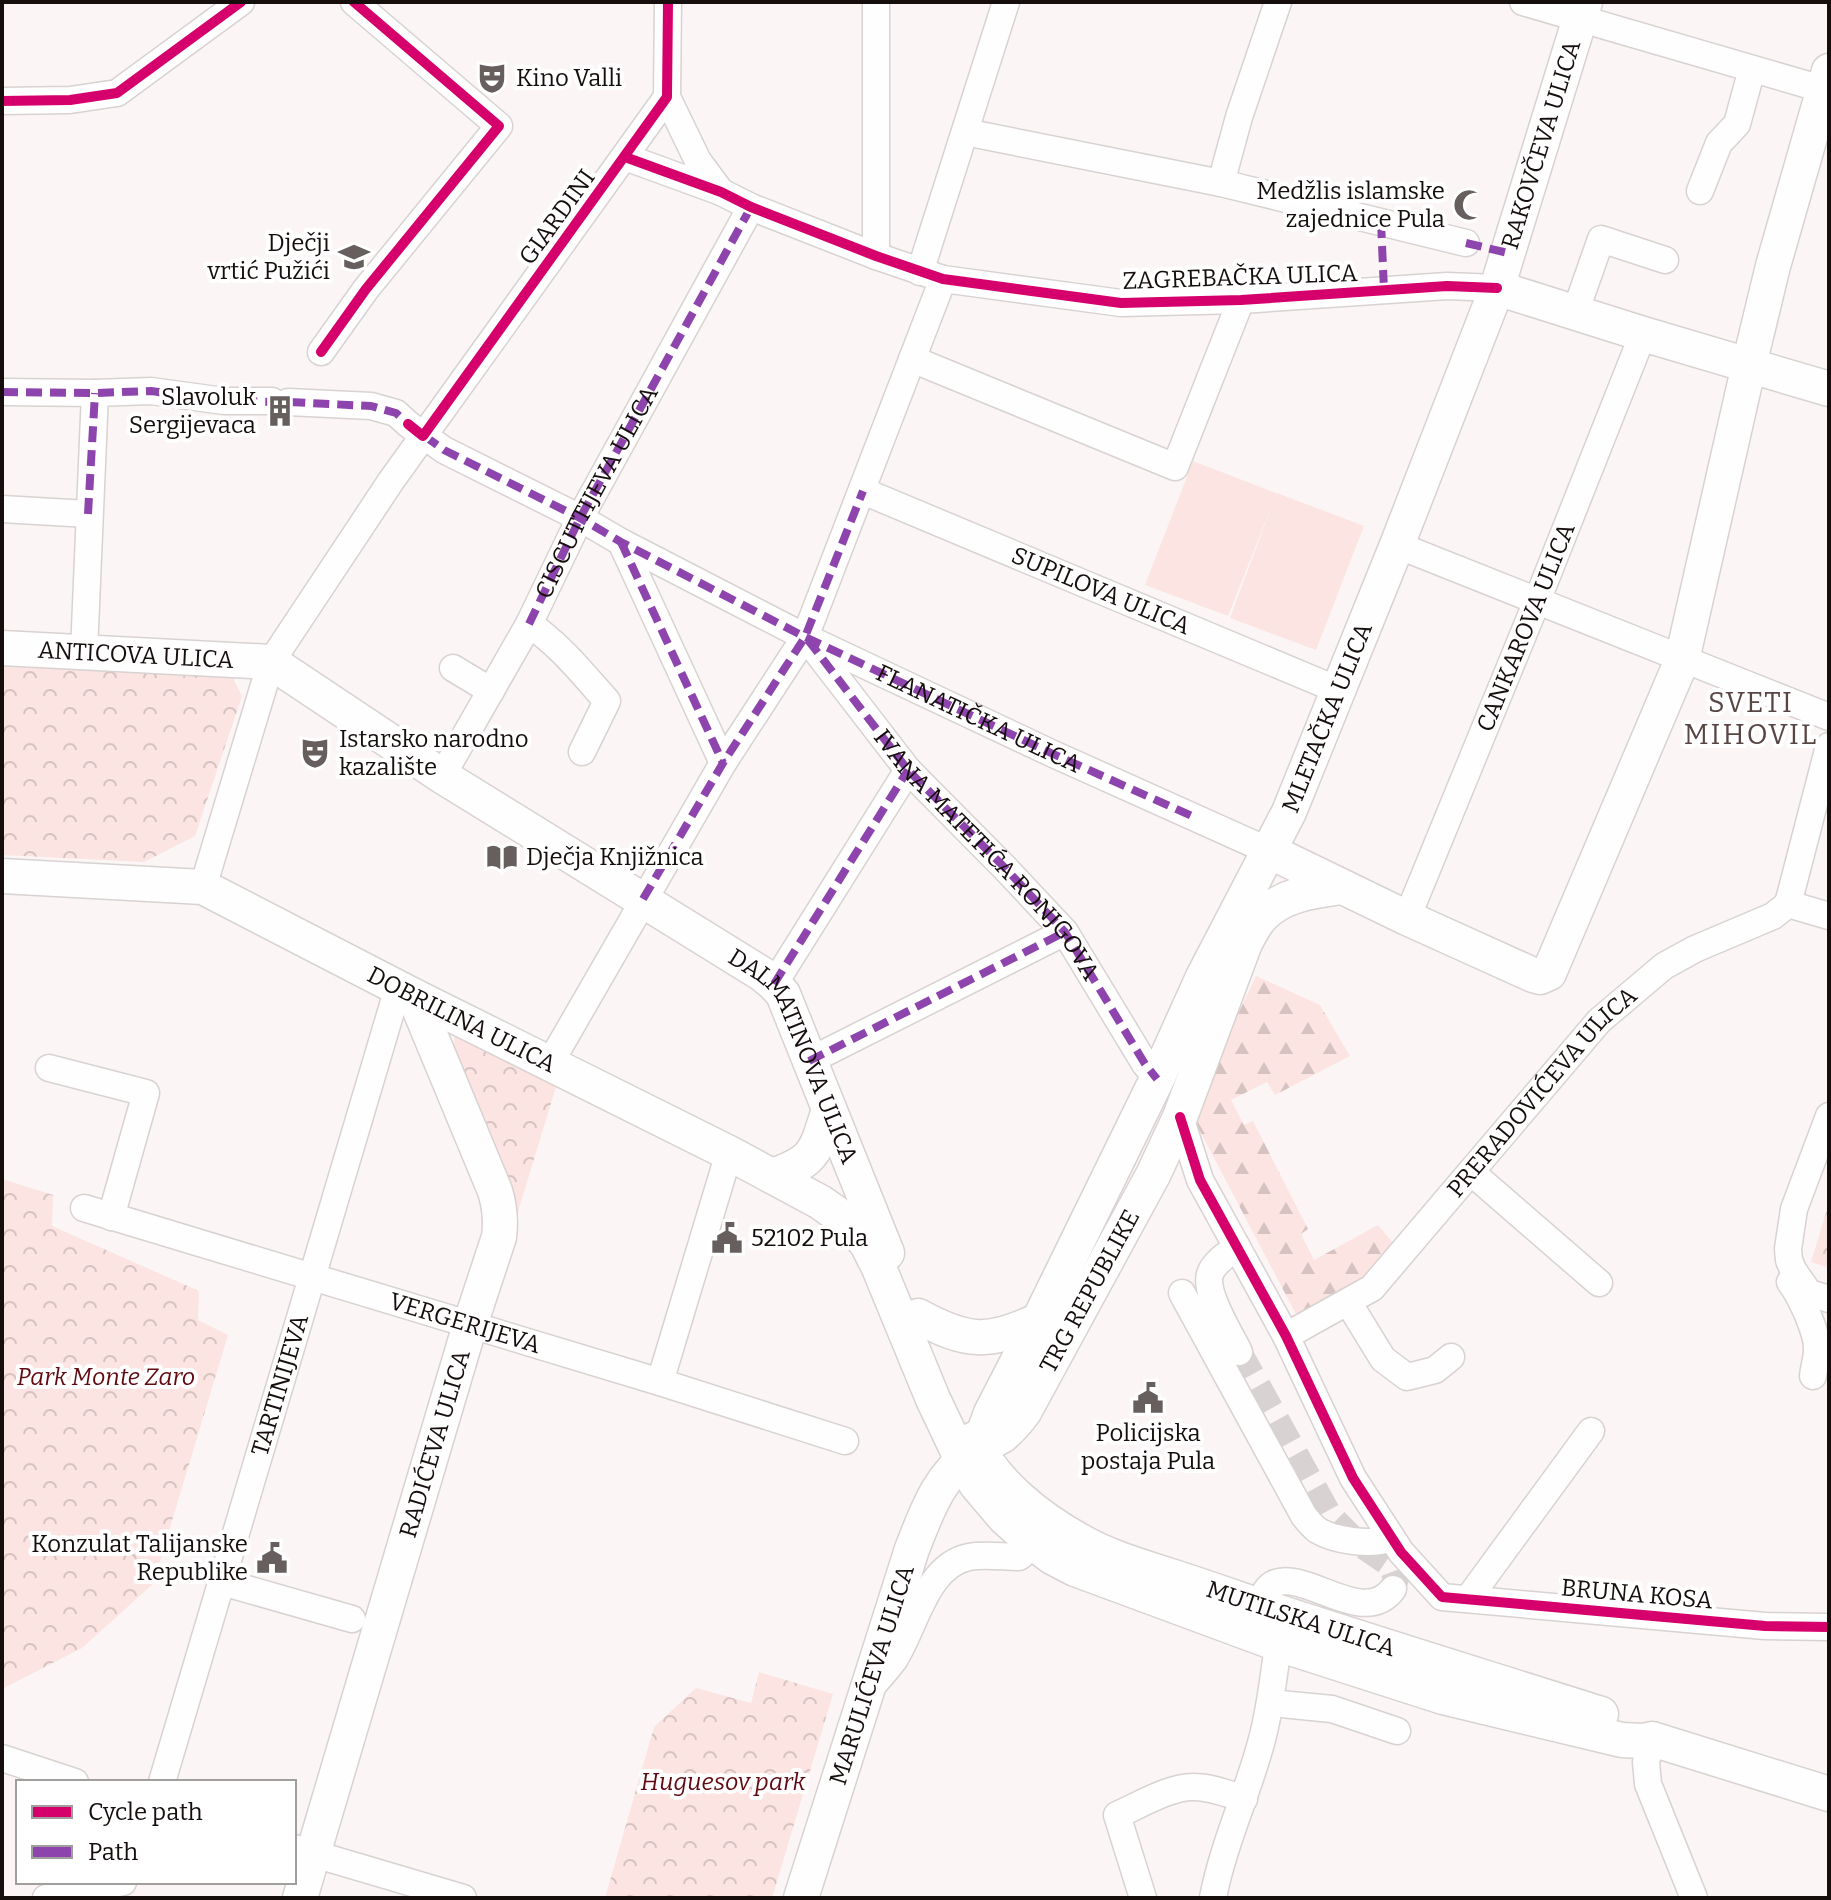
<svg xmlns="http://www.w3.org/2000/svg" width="1831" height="1900" font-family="Bitter,serif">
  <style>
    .forest { fill: url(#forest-firs) }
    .park { fill: url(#park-crowns) }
    .pitch { fill: #fbe4e1 }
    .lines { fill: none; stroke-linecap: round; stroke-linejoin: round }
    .minor-tunnel { stroke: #d8d3d2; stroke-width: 26; stroke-dasharray: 26 13; stroke-linecap: butt }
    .minor-casing { stroke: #d8d2d1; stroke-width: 29 }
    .major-casing { stroke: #d8d2d1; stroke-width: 37 }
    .minor { stroke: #fefefe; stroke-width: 26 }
    .major { stroke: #fefefe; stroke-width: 34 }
    .quiet { stroke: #8e44ad; stroke-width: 8; stroke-dasharray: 16 8; stroke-linecap: butt }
    .cycleway-casing { stroke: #fff; stroke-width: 15 }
    .cycleway { stroke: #d6006c; stroke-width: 10 }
    .labels { text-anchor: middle; stroke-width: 8; stroke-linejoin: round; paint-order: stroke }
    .poi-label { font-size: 24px; fill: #150e0d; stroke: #fff; text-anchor: start }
    .street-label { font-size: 24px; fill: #150e0d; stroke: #fff }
    .park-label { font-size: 24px; font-style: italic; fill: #610910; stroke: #fff }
    .quarter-label { font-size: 28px; letter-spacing: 2px; fill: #584644; stroke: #fff }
  </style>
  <defs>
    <pattern id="forest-firs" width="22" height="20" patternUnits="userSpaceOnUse" patternTransform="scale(2)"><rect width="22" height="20" fill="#fbe4e1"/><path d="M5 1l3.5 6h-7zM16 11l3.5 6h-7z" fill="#d6c2c0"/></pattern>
    <pattern id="park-crowns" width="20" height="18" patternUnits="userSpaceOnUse" patternTransform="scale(2)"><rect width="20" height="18" fill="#fbe4e1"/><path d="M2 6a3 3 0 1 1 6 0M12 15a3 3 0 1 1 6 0" fill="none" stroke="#d6c2c0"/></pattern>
  </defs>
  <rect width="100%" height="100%" fill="#fbf6f5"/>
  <path class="forest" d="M1256,976L1320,1005L1350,1056L1275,1095L1267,1082L1231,1100L1244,1125L1253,1121L1308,1229L1301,1234L1314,1260L1378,1225L1393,1243L1363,1281L1297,1316L1193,1118L1201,1092Z"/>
  <path class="park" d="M2,661L229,671L242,696L195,836L144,862L2,855Z
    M454,1036L556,1087L517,1215L455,1064Z
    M2,1179L53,1195L52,1226L199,1291L198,1320L228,1335L153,1584L82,1648L2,1689Z
    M1829,1203V1268L1811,1262Z
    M759,1672L833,1694L772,1898H605L654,1727L696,1688L751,1703Z"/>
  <path class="pitch" d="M1193,461L1276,493V495L1277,493L1364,526L1316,650L1230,618L1274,500L1228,616L1145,585Z"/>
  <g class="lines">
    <path class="minor-tunnel" d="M1239,1352L1329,1515L1353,1539L1391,1565L1396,1578L1393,1589"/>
    <defs>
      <g id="minor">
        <path d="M1523,2L1829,91"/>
        <path d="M667,97L698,161L721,192"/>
        <path d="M2,101L70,100L117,93L241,2"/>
        <path d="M965,132L1221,183L1466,243"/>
        <path d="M625,157L721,192L751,207L876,256L943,279L1121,303L1241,300L1447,286L1497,288"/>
        <path d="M1221,183L1239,117L1278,2"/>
        <path d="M1700,191L1719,143L1737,124L1752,69"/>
        <path d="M876,256V2"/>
        <path d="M920,272L1006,2"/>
        <path d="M1575,313L1601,239L1665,260"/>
        <path d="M321,352L366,289L499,126L354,2"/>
        <path d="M912,359L1175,467L1241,300"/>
        <path d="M2,392L95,393L151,391L224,401H272"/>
        <path id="s1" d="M288,402L371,406L396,413L408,424L444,450L580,518L621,542L805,637L1051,753L1269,851"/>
        <path id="s2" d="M863,491L1338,690"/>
        <path d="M2,509L88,514"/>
        <path d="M621,542L723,763"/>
        <path d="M1397,545L1829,717"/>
        <path d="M529,624C560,645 582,673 607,701L582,752"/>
        <path d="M810,643L908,770L1005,868L1065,932L1145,1064L1157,1079"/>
        <path d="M84,652L95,393"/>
        <path d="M453,668L491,691"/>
        <path d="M442,776L529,624L580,518L751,207"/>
        <path d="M203,887L271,662L391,481L667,97L668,2"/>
        <path d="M1788,904L1829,746"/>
        <path d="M1788,904L1829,916"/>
        <path id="s3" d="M1407,918L1537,601L1643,334"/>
        <path d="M774,984L908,770"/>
        <path d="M809,1061L1065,932"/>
        <path d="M550,1063L723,763L805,637L943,279"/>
        <path d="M49,1068L146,1093L111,1217"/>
        <path d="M1829,1116L1794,1209L1788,1249L1789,1260L1793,1270L1809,1293L1829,1299"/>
        <path d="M1180,1117L1200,1180L1286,1336L1353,1478L1401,1552L1442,1597L1765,1626L1829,1627"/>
        <path d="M1471,1172L1599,1283"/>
        <path id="s4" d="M84,1208L660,1382L845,1441"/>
        <path d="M1237,1247C1228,1254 1214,1262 1210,1274C1204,1294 1230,1333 1239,1352"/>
        <path d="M1790,1282C1800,1295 1818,1333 1817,1350C1817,1358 1814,1367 1813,1376"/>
        <path d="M1182,1293L1304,1516C1308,1521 1312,1526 1317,1530C1335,1541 1372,1546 1391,1538"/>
        <path d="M1348,1302L1383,1359L1407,1377L1435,1370L1451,1357"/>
        <path id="s5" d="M1286,1336L1372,1288L1599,1021L1664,966L1695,949L1773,916L1788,904"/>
        <path d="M660,1382L729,1153"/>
        <path d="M222,1582L352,1619"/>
        <path d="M1468,1599L1591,1431"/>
        <path d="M1258,1605C1262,1598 1266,1588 1273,1584C1305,1568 1363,1629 1393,1589"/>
        <path d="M874,1684C881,1676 888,1668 894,1660C915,1628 926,1565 969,1557C985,1554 1003,1557 1019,1557C1027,1552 1028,1547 1027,1538"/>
        <path d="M1270,1703L1332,1709L1397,1731"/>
        <path d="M1652,1739L1646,1762L1648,1784L1694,1898"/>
        <path d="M2,1758L75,1782"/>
        <path id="s6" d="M162,1782L398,988"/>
        <path d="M294,1848L463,1898"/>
        <path d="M46,1898L123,1882"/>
        <path d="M1143,1898L1117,1815C1138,1806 1171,1786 1194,1787C1211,1787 1228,1794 1244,1799"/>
        <path d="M1213,1898C1223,1845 1247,1795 1261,1743C1272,1705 1274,1666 1281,1627"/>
      </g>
      <g id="major">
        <path d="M1497,288L1643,334L1829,389"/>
        <path id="s7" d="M2,648L271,662L442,776L762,974L774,984L783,994L887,1253"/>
        <path d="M1269,851L1407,918L1533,975L1540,977L1549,973L1682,660L1749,365L1773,266L1829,71"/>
        <path id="s8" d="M2,876L203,887L414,996L729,1153L820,1202L850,1223L867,1244L879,1268L933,1399L962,1460L976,1484L1004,1517L1027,1538L1052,1557L1075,1569L1278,1644L1443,1697L1622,1740L1643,1741L1652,1739L1829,1794"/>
        <path d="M772,1176C816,1161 816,1151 829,1109"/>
        <path d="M918,1316C967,1343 989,1344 1039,1320"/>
        <path id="s9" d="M974,1439C993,1483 1040,1519 1082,1542C1105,1555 1130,1563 1155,1571C1184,1580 1213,1590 1242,1600C1361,1639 1481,1676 1601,1714"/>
        <path id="s10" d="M978,1448L991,1413L1039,1320L1157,1079L1203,977L1289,812L1397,545L1497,288L1585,2"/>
        <path id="s11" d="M300,1898L470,1325L499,1237C501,1221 500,1207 495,1191L414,996"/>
        <path id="s12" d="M801,1898L912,1549C928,1509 938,1477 975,1450C983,1444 994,1441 1003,1435C1011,1428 1018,1420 1024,1412L1153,1175L1180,1117L1245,943C1250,934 1255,923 1263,915C1284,894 1314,891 1342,887"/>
      </g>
    </defs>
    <use href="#minor" class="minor-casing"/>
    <use href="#major" class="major-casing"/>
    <use href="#minor" class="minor"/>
    <use href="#major" class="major"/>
    <g class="quiet">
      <path d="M1381,222L1384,290"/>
      <path d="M1466,243L1508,253"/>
      <path d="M2,392L95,393L151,391L224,401L288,402L371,406L396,413L408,424L444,450L580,518L621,542L805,637L1051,753L1194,817"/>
      <path d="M88,514L95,393"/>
      <path d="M621,542L723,763"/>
      <path id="s13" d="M529,624L580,518L751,207"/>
      <path id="s14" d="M808,640L908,770L1005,868L1065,932L1145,1064L1157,1079"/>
      <path d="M643,899L723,763L805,637L863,491"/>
      <path d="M774,984L908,770"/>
      <path d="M809,1061L1065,932"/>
    </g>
    <defs>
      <path id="cycleway" d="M2,101L70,100L117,93L241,2
        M625,157L721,192L751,207L876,256L943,279L1121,303L1241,300L1447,286L1497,288
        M321,352L366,289L499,126L354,2
        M408,424L423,436L667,97L668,2
        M1180,1117L1200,1180L1286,1336L1353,1478L1401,1552L1442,1597L1765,1626L1829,1627"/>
    </defs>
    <use href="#cycleway" class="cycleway-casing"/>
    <use href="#cycleway" class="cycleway"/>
  </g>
  <defs>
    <symbol id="theatre-bare" viewBox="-9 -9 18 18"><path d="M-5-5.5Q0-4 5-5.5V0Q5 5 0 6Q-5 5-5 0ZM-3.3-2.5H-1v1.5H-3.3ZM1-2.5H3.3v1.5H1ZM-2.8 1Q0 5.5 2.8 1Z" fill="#665f5e" stroke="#fff" stroke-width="2.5" paint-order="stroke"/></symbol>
    <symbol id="mosque-bare" viewBox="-9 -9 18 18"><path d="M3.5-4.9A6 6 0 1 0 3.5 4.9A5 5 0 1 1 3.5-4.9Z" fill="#665f5e" stroke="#fff" stroke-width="2.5" paint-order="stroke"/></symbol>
    <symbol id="school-bare" viewBox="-9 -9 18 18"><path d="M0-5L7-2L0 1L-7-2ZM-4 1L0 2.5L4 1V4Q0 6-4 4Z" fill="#665f5e" stroke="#fff" stroke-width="2.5" paint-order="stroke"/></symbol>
    <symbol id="building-bare" viewBox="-9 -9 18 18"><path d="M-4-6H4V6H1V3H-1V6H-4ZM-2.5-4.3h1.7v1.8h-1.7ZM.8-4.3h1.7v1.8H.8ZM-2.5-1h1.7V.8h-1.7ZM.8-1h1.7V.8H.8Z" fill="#665f5e" stroke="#fff" stroke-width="2.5" paint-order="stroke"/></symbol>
    <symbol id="library-bare" viewBox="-9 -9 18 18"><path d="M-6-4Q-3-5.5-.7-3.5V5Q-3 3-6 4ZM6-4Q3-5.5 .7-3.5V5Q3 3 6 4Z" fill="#665f5e" stroke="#fff" stroke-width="2.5" paint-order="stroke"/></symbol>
    <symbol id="civic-bare" viewBox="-9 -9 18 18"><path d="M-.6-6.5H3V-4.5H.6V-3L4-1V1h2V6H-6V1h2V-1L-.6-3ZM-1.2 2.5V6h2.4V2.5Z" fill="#665f5e" stroke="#fff" stroke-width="2.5" paint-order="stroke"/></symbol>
  </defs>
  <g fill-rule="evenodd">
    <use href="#theatre-bare" x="470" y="56" width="44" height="44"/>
    <use href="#mosque-bare" x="1447" y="183" width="44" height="44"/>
    <use href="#school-bare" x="332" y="235" width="44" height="44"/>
    <use href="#building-bare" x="258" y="389" width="44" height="44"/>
    <use href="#theatre-bare" x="293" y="731" width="44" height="44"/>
    <use href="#library-bare" x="480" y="835" width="44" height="44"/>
    <use href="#civic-bare" x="705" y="1216" width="44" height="44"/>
    <use href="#civic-bare" x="1126" y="1376" width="44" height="44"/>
    <use href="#civic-bare" x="250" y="1536" width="44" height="44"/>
  </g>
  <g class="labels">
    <g class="poi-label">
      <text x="516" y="86">Kino Valli</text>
      <text x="1445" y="199" text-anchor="end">Medžlis islamske<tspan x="1445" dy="28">zajednice Pula</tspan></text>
      <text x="330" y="251" text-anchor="end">Dječji<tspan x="330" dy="28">vrtić Pužići</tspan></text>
      <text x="256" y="405" text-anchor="end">Slavoluk<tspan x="256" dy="28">Sergijevaca</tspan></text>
      <text x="339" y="747">Istarsko narodno<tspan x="339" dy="28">kazalište</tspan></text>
      <text x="526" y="865">Dječja Knjižnica</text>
      <text x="751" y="1246">52102 Pula</text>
      <text x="1148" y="1441" text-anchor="middle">Policijska<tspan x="1148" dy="28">postaja Pula</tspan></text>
      <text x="248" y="1552" text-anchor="end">Konzulat Talijanske<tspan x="248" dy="28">Republike</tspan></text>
    </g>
    <g class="street-label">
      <text dy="8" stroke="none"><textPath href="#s10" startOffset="1422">RAKOVČEVA ULICA</textPath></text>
      <text transform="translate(557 217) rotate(-54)" y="8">GIARDINI</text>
      <text transform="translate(1240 277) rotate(-2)" y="8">ZAGREBAČKA ULICA</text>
      <text dy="8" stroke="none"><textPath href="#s13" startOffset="148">CISCUTTIJEVA ULICA</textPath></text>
      <text dy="8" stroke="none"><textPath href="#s2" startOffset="258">SUPILOVA ULICA</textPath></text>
      <text dy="8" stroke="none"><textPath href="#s3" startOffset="314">CANKAROVA ULICA</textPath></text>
      <text dy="8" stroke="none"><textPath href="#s7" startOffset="134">ANTICOVA ULICA</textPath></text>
      <text dy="8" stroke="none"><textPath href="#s1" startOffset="768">FLANATIČKA ULICA</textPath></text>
      <text dy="8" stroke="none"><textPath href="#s10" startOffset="810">MLETAČKA ULICA</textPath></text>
      <text dy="8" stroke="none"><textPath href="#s14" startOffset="280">IVANA MATETIĆA RONJGOVA</textPath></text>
      <text dy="8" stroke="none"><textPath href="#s8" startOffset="492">DOBRILINA ULICA</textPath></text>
      <text dy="8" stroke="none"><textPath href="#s7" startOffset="938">DALMATINOVA ULICA</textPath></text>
      <text dy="8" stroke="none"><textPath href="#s5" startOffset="358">PRERADOVIĆEVA ULICA</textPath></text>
      <text dy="8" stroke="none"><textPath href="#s12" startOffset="686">TRG REPUBLIKE</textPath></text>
      <text dy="8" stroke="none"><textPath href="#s4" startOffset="398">VERGERIJEVA</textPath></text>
      <text dy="8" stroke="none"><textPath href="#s6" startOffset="414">TARTINIJEVA</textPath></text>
      <text dy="8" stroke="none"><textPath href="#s11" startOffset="474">RADIĆEVA ULICA</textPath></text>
      <text transform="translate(1637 1594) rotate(5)" y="8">BRUNA KOSA</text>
      <text dy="8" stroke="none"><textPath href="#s9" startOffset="384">MUTILSKA ULICA</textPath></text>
      <text dy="8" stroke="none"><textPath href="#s12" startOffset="234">MARULIĆEVA ULICA</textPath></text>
    </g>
    <g class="park-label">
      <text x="106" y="1385">Park Monte Zaro</text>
      <text x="723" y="1790">Huguesov park</text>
    </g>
    <g class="quarter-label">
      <text x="1751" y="712">SVETI<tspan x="1751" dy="32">MIHOVIL</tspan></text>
    </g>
  </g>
  <rect width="1831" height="1900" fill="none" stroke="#150e0d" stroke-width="8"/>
  <rect x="16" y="1780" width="280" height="104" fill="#ffffff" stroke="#a19f9e" stroke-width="2"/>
  <rect x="32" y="1806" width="40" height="12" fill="#d6006c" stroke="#a19f9e" stroke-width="2"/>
  <text x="88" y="1820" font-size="24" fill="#150e0d">Cycle path</text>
  <rect x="32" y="1846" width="40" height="12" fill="#8e44ad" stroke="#a19f9e" stroke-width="2"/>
  <text x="88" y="1860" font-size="24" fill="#150e0d">Path</text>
</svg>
